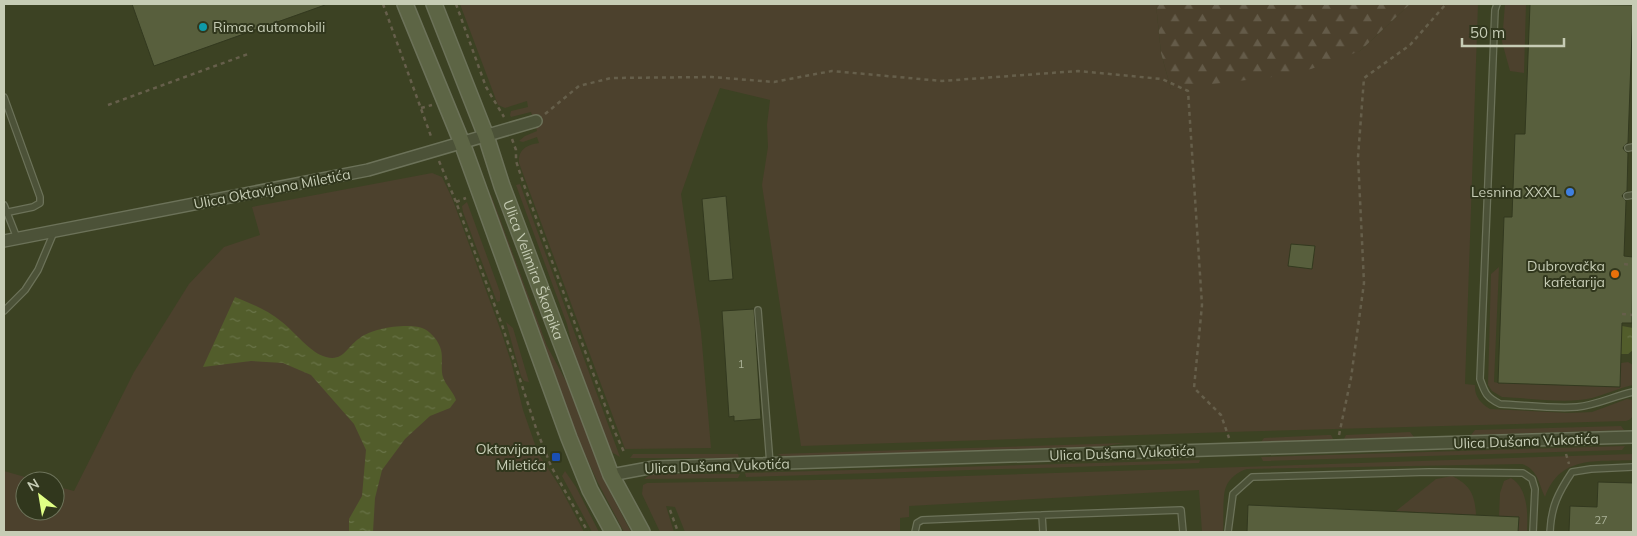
<svg xmlns="http://www.w3.org/2000/svg" width="1637" height="536" font-family="Mulish,sans-serif">
  <style>
    .green { fill: #4c412d }
    .forest { fill: url(#forest-firs) }
    .water { fill: url(#water-ripples) }
    .building { fill: #585f3d; stroke: #33391f }
    .lines { fill: none; stroke-linecap: round; stroke-linejoin: round }
    .service-casing { stroke: #6c7259; stroke-width: 8 }
    .minor-casing { stroke: #6c7259; stroke-width: 14 }
    .secondary-casing { stroke: #6c7259; stroke-width: 18 }
    .path { stroke: #665f4b; stroke-width: 2.5; stroke-dasharray: 4 4; stroke-linecap: butt }
    .service { stroke: #4c5238; stroke-width: 5.5 }
    .minor { stroke: #4c5238; stroke-width: 11 }
    .secondary { stroke: #5d6545; stroke-width: 15 }
    .culture-dot { fill: #0f9aa8; stroke: #31371d; stroke-width: 2 }
    .shop-dot { fill: #3f7fe0; stroke: #31371d; stroke-width: 2 }
    .food-dot { fill: #e8710a; stroke: #31371d; stroke-width: 2 }
    .transit-dot { fill: #1a4fb4; stroke: #31371d; stroke-width: 2 }
    .labels { text-anchor: middle; stroke-width: 4; stroke-linejoin: round; paint-order: stroke }
    .number-label { font-size: 11px; fill: #aab197 }
    .poi-label { font-size: 14px; fill: #c6ccb5; stroke: #31371d; text-anchor: end }
    .street-label { font-size: 14px; fill: #c6ccb5; stroke: #31371d }
  </style>
  <defs>
    <pattern id="forest-firs" width="22" height="20" patternUnits="userSpaceOnUse" patternTransform="scale(1.25)"><rect width="22" height="20" fill="#4c412d"/><path d="M5 1l3.5 6h-7zM16 11l3.5 6h-7z" fill="#645b49"/></pattern>
    <pattern id="water-ripples" width="26" height="14" patternUnits="userSpaceOnUse" patternTransform="scale(1.25)"><rect width="26" height="14" fill="#525d2b"/><path d="M2 4q2-2 4 0t4 0M15 11q2-2 4 0t4 0" fill="none" stroke="#697348"/></pattern>
  </defs>
  <rect width="100%" height="100%" fill="#3c4223"/>
  <path class="green" d="M460,4H1156L1161,53L1171,89L1360,51L1410,4H1478L1465,384L1475,385C1474,396 1481,404 1490,409L1568,413L1592,412L1627,399L1633,400C1633,409 1636,419 1626,421L1229,432L801,446L762,185L768,147L767,125L770,100L720,88L705,126L681,194L701,332L711,448L625,449L519,163C518,149 527,145 539,143L537,137L523,142L519,141L525,136L537,131L531,112L511,117L510,115L511,111L528,107L527,101L505,108L498,105Z
    M1505,4H1526L1524,73L1510,71L1502,42Z
    M432,173L442,177L452,198L502,334L512,365L523,410L538,453L560,487L584,532H4V471L39,481H25V511H55V486L74,491L134,372L189,284L224,247L260,235L252,207Z
    M520,184L620,457L608,450L576,362L567,324L516,185Z
    M491,195L547,346L567,383L608,488L631,532H624L597,481L568,416L488,196Z
    M467,202L500,292V301L497,302L463,212L462,206Z
    M1499,267L1494,382L1498,383L1619,387L1621,363L1628,362L1633,365V385C1619,388 1606,394 1592,398C1567,404 1528,398 1502,397L1492,391L1488,385L1491,274Z
    M506,322L513,328L529,382L524,381L521,376Z
    M1621,426L1624,430L1471,435L1475,430Z
    M1410,432L1414,437L1344,439L1346,435Z
    M1327,435H1331L1333,439L1261,442L1264,438Z
    M1125,443L1092,448L803,458L785,457L777,454Z
    M1625,446L1622,450L1263,461L1261,457Z
    M633,454H738L739,458H630Z
    M1633,454V460C1596,462 1560,455 1545,497C1538,482 1538,470 1522,464L1247,469C1239,471 1229,478 1226,487C1222,495 1224,522 1223,532H1202L1199,490L909,506V517L900,518V532H685L675,507L666,506L674,532H660L642,494L643,485L647,483L873,479Z
    M1200,460L1199,463L746,477L745,473Z
    M565,471L576,487L599,532H592L562,476Z
    M651,474H740L738,478L644,479Z
    M1452,476C1470,485 1475,494 1476,515L1396,511L1436,479Z
    M1511,478C1528,488 1528,514 1527,532H1518L1519,517L1499,516L1500,493L1504,481Z"/>
  <path class="forest" d="M1156,4H1410L1360,51L1311,69L1272,77L1171,89L1161,53Z"/>
  <path class="water" d="M235,297C252,304 267,310 282,322C295,332 310,353 326,357C344,362 347,346 360,338C372,328 407,323 422,328C430,331 437,339 440,347C444,356 440,368 443,377C446,386 453,391 456,400L450,408L430,416L405,439L382,470L375,498L373,532H349V519L362,496L366,450L354,424L311,375L283,363L251,361L203,367Z
    M1622,326L1633,328V350L1628,354H1621Z"/>
  <path class="building" d="M132,4H325V5L154,66Z
    M1530,4L1633,5L1628,143L1625,145L1623,148L1625,151L1628,153L1627,191L1624,193L1622,196L1626,201L1624,256L1633,257L1632,323H1622L1620,387L1498,383L1504,217H1512L1515,134H1525Z
    M726,196L733,279L709,281L702,199Z
    M1291,244L1315,246L1312,269L1288,266Z
    M754,309L761,419L734,421V416L729,417L722,311Z
    M1598,482L1633,483V532H1569L1570,506L1597,507Z
    M1248,505L1519,517L1518,532H1247Z"/>
  <g class="lines">
    <defs>
      <path id="service" d="M1497,4L1495,10L1480,379C1485,393 1486,397 1500,404C1523,405 1555,409 1577,407C1597,405 1614,396 1633,392
        M4,97L40,197V203L33,207L4,213
        M1628,148L1633,147
        M1627,196L1633,195
        M4,205L17,238
        M758,310L770,464
        M4,311L25,290L38,270L54,232
        M915,532L917,523L922,520L1042,515
        M1043,532L1042,515L1181,510L1183,532
        M1228,532L1233,494L1252,477L1429,472L1523,473L1532,479L1535,489L1533,532
        M1550,532C1551,507 1558,493 1572,472L1591,469L1633,467"/>
      <path id="minor" d="M4,241L368,170L536,121
        M611,475L654,467L1633,437"/>
      <g id="secondary">
        <path d="M405,4L462,143L569,438L590,490L613,532"/>
        <path id="s1" d="M434,4L486,136L502,186L611,475L642,532"/>
      </g>
    </defs>
    <use href="#service" class="service-casing"/>
    <use href="#minor" class="minor-casing"/>
    <use href="#secondary" class="secondary-casing"/>
    <path class="path" d="M383,4L432,139
      M456,4L486,87L504,117
      M108,105L248,54
      M421,108L432,105
      M545,114L579,86L611,78L712,77L774,82L832,71L942,81L1078,71L1162,79L1188,91L1202,305L1194,388L1221,415L1229,438
      M512,139L516,150V161L524,185L614,430L624,452
      M439,161L456,202L502,325L537,431L551,466L588,532
      M456,202L466,198
      M1624,264L1633,265
      M1622,314L1633,315
      M1339,435L1351,378L1364,283L1358,157L1364,78L1410,45L1446,4
      M1566,454L1569,464
      M670,510L678,532"/>
    <use href="#service" class="service"/>
    <use href="#minor" class="minor"/>
    <use href="#secondary" class="secondary"/>
  </g>
  <circle class="culture-dot" cx="203" cy="27" r="5"/>
  <circle class="shop-dot" cx="1570" cy="192" r="5"/>
  <circle class="food-dot" cx="1615" cy="274" r="5"/>
  <rect class="transit-dot" x="551" y="452" width="10" height="10" rx="2.5"/>
  <g class="labels">
    <g class="number-label">
      <text x="741" y="368">1</text>
      <text x="1601" y="524">27</text>
    </g>
    <g class="poi-label">
      <text x="213" y="32" text-anchor="start">Rimac automobili</text>
      <text x="1560" y="197">Lesnina XXXL</text>
      <text x="1605" y="271">Dubrovačka<tspan x="1605" dy="16">kafetarija</tspan></text>
      <text x="546" y="454">Oktavijana<tspan x="546" dy="16">Miletića</tspan></text>
    </g>
    <g class="street-label">
      <text transform="translate(272 189) rotate(-11)" y="5">Ulica Oktavijana Miletića</text>
      <text dy="5" stroke="none"><textPath href="#s1" startOffset="284">Ulica Velimira Škorpika</textPath></text>
      <text transform="translate(1526 441) rotate(-2)" y="5">Ulica Dušana Vukotića</text>
      <text transform="translate(1122 453) rotate(-2)" y="5">Ulica Dušana Vukotića</text>
      <text transform="translate(717 466) rotate(-2)" y="5">Ulica Dušana Vukotića</text>
    </g>
  </g>
  <rect width="1637" height="536" fill="none" stroke="#c6ccb5" stroke-width="10"/>
  <g transform="translate(40 496) rotate(329)"><circle r="24" fill="#31371d" stroke="#6d735a"/>
  <path d="M0-4L9 19L0 12L-9 19Z" fill="#e1ff86"/>
  <text y="-8" font-size="14" font-weight="bold" text-anchor="middle" fill="#c6ccb5">N</text>
  </g>
  <path d="M1462 38v8h102v-8" fill="none" stroke="#c6ccb5" stroke-width="2.5"/>
  <text x="1470" y="38" font-size="15" fill="#c6ccb5" stroke="#31371d" stroke-width="4" paint-order="stroke">50 m</text>
</svg>
